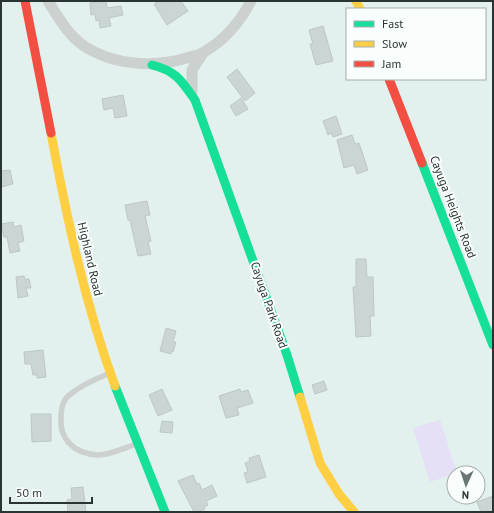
<svg xmlns="http://www.w3.org/2000/svg" width="494" height="513" font-family="'PT Sans',sans-serif">
  <style>
    .green { fill: #e6e0f6 }
    .building { fill: #cbd6d4; stroke: #bdc8c6 }
    .lines { fill: none; stroke-linecap: round; stroke-linejoin: round }
    .lane { stroke: #ccd0ce; stroke-width: 5.5 }
    .street { stroke: #ccd0ce; stroke-width: 11 }
    .fast { stroke: #16e098; stroke-width: 9 }
    .slow { stroke: #ffcf43; stroke-width: 9 }
    .jam { stroke: #f24e42; stroke-width: 9 }
    .labels { text-anchor: middle; stroke-width: 4; stroke-linejoin: round; paint-order: stroke }
    .street-label { font-size: 12px; fill: #2a3533; stroke: #f9fefd }
  </style>
  <rect width="100%" height="100%" fill="#e2f0ee"/>
  <path class="green" d="M440,420L457,473L430,482L413,428Z"/>
  <path class="building" d="M106,1L107,8L121,6L123,15L109,18L111,26L100,28L99,20L96,21L95,14L91,15L90,3Z
    M159,1H181L188,11L167,25L154,4Z
    M323,26L333,61L316,65L310,44H313L309,30Z
    M237,69L255,93L245,101L227,77Z
    M123,95L127,116L115,118L113,108L104,110L102,99Z
    M241,98L248,109L236,116L230,106Z
    M336,116L342,134L333,137L331,133L328,135L323,121Z
    M352,135L355,144L359,143L368,170L357,174L354,165L344,168L337,140Z
    M10,170L13,184L1,187V171Z
    M147,201L150,215L145,216L151,241L148,242L151,254L138,256L130,220H128L125,205Z
    M13,222L14,227L21,225L24,241L18,243L20,251L10,253L7,237H4L1,224Z
    M356,259H366L367,277H373L374,316H370L371,336L356,337L353,287H356Z
    M24,276L25,279H29L31,288H26L28,296L18,298L16,277Z
    M166,328L176,331L173,342H176L173,352L171,351V354L160,351Z
    M43,350L46,377L37,378V375H33L31,364H25L24,352Z
    M324,381L327,390L315,394L312,385Z
    M162,389L172,410L158,416L149,395Z
    M240,389L241,392L248,390L253,403L237,408L239,415L226,418L219,396Z
    M31,414H51V441L32,442Z
    M162,421L173,422L172,433L160,432Z
    M259,455L266,477L247,483L244,473L248,472L245,463L250,461L249,458Z
    M193,475L197,484L199,483L202,490L212,485L217,496L206,501L208,505L204,507L205,509L198,512H194L178,481Z
    M83,487L86,512H68L67,500L72,499L71,488Z
    M493,496V512H481L477,502Z"/>
  <g class="lines">
    <path class="lane" d="M108,374C95,379 79,387 68,396C63,401 61,409 61,416C59,439 74,454 98,455C110,455 124,448 136,444"/>
    <path class="street" d="M48,1C58,17 68,35 84,46C115,66 156,68 190,57C195,56 200,55 204,52C225,40 240,22 251,1
      M192,93V70L203,53"/>
    <path class="fast" d="M152,65C176,71 181,80 195,100L287,355L300,397
      M422,163L493,345
      M115,386L165,512"/>
    <path class="slow" d="M356,1L360,9
      M51,133C67,219 85,304 115,386
      M300,397L320,463L339,494L354,512"/>
    <path class="jam" d="M25,1L51,133
      M389,79L422,163"/>
  </g>
  <g class="labels">
    <g class="street-label">
      <text transform="translate(453 207) rotate(69)" y="4">Cayuga Heights Road</text>
      <text transform="translate(90 259) rotate(77)" y="4">Highland Road</text>
      <text transform="translate(269 305) rotate(71)" y="4">Cayuga Park Road</text>
    </g>
  </g>
  <rect width="494" height="513" fill="none" stroke="#2a3533" stroke-width="4"/>
  <rect x="346" y="8" width="140" height="72" fill="#f9fefd" stroke="#a6aeac"/>
  <rect x="354" y="21" width="20" height="6" fill="#16e098" stroke="#a6aeac"/>
  <text x="382" y="28" font-size="12" fill="#2a3533">Fast</text>
  <rect x="354" y="41" width="20" height="6" fill="#ffcf43" stroke="#a6aeac"/>
  <text x="382" y="48" font-size="12" fill="#2a3533">Slow</text>
  <rect x="354" y="61" width="20" height="6" fill="#f24e42" stroke="#a6aeac"/>
  <text x="382" y="68" font-size="12" fill="#2a3533">Jam</text>
  <g transform="translate(466 485) rotate(183)"><circle r="19" fill="#f9fefd" stroke="#a6aeac"/>
  <path d="M0-3L7 15L0 10L-7 15Z" fill="#6a7674"/>
  <text y="-6" font-size="11" font-weight="bold" text-anchor="middle" fill="#2a3533">N</text>
  </g>
  <path d="M10 497v6h82v-6" fill="none" stroke="#2a3533" stroke-width="2"/>
  <text x="16" y="497" font-size="12" fill="#2a3533" stroke="#f9fefd" stroke-width="3" paint-order="stroke">50 m</text>
</svg>
